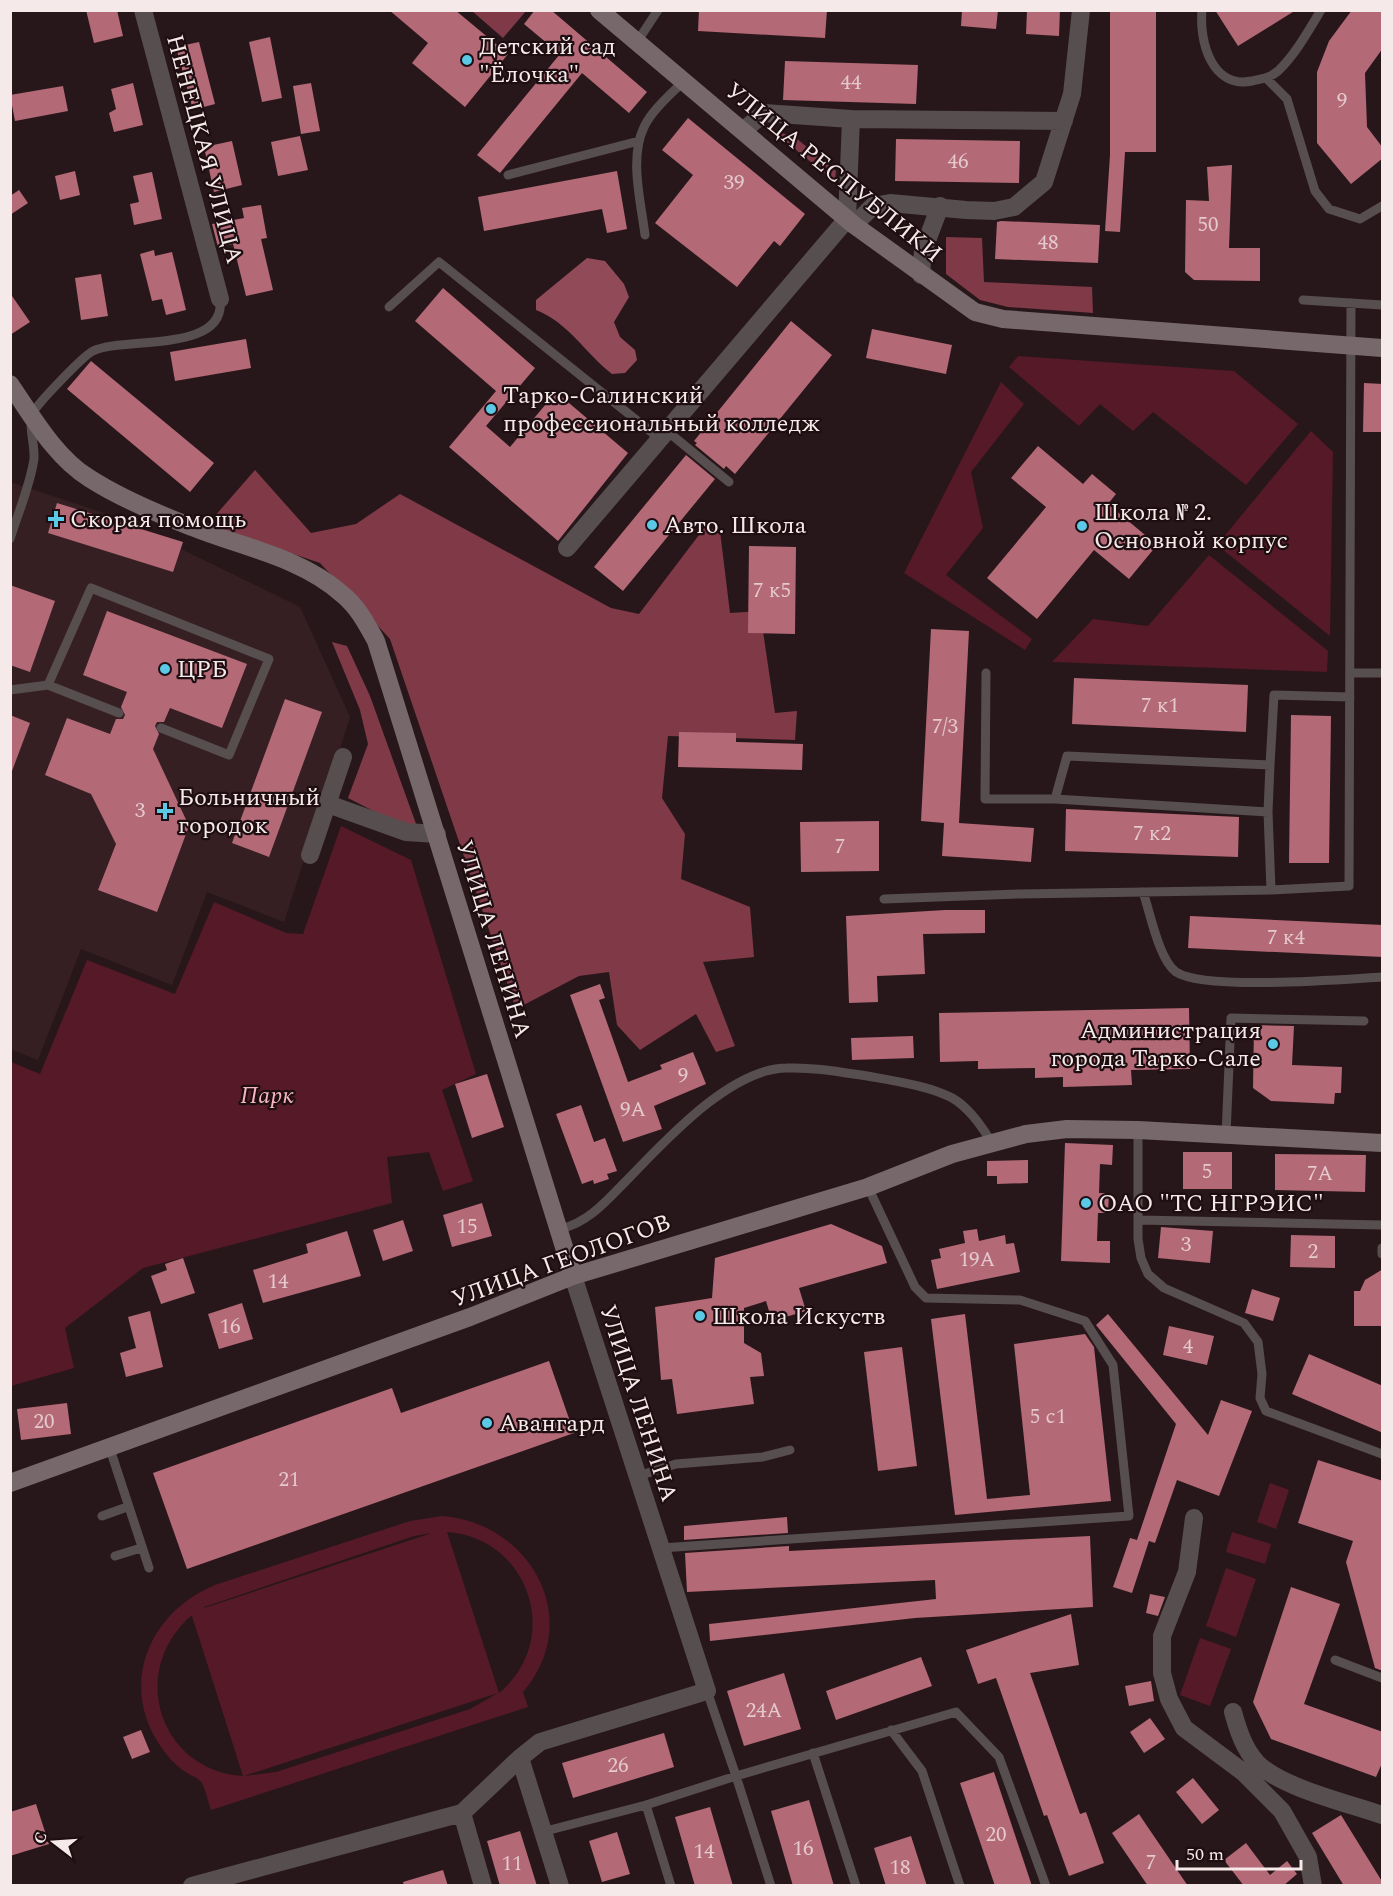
<svg xmlns="http://www.w3.org/2000/svg" width="1393" height="1896" font-family="Spectral,serif">
  <style>
    .built { fill: #361f23 }
    .green { fill: #551928; fill-rule: evenodd }
    .forest { fill: #7f3947 }
    .water { fill: #914a58 }
    .building { fill: #b36976 }
    .lines { fill: none; stroke-linecap: round; stroke-linejoin: round }
    .lane { stroke: #574e4f; stroke-width: 9 }
    .street { stroke: #574e4f; stroke-width: 18 }
    .secondary { stroke: #77696b; stroke-width: 18 }
    .poi-dot { fill: #5bc8e6; stroke: #1e0e11; stroke-width: 2 }
    .labels { text-anchor: middle; stroke-width: 4.5; stroke-linejoin: round; paint-order: stroke }
    .number-label { font-size: 21px; fill: #e4c9cd }
    .poi-label { font-size: 24px; fill: #f5e9ea; stroke: #1e0e11; text-anchor: start }
    .street-label { font-size: 24px; fill: #f5e9ea; stroke: #1e0e11 }
    .park-label { font-size: 24px; font-style: italic; fill: #f6b5be; stroke: #1e0e11 }
  </style>
  <rect width="100%" height="100%" fill="#28171a"/>
  <path class="built" d="M10,482L113,516L300,607L350,717L284,922L207,892L172,985L81,949L38,1060L10,1049Z"/>
  <path class="green" d="M1018,356L1234,371L1298,424L1246,485L1153,412L1133,431L1100,404L1079,426L1009,367Z
    M1001,382L1024,404L971,472L983,528L946,575L1032,639L1025,650L904,573Z
    M1311,431L1333,452L1330,636L1217,545Z
    M1209,555L1328,651L1327,672L1052,662L1093,619L1148,626Z
    M341,826L411,860L476,1074L442,1090L473,1181L443,1191L429,1152L387,1157L392,1203L143,1268L65,1328L74,1368L11,1386V1062L40,1074L87,960L175,994L214,902L286,933L303,934Z
    M1270,1483L1289,1490L1276,1529L1257,1522Z
    M442,1516C531,1523 585,1620 523,1692L528,1707L211,1810C208,1802 206,1791 202,1783C200,1779 192,1776 187,1773C177,1767 168,1757 161,1747C118,1685 149,1612 215,1585L410,1521ZM447,1532C530,1538 563,1640 499,1693ZM432,1533L204,1608V1607L414,1536ZM191,1616H192L243,1776C159,1770 128,1671 191,1616ZM498,1693L470,1709L276,1772L244,1776Z
    M1232,1532L1271,1544L1265,1564L1226,1552Z
    M1226,1568L1256,1579L1236,1637L1206,1626Z
    M1200,1638L1231,1649L1210,1706L1180,1695Z"/>
  <path class="forest" d="M472,11H526L503,38Z
    M782,133L796,138L836,171L835,182L778,135Z
    M946,237L982,238L984,282L1092,287L1093,313L1008,307L980,300L946,274Z
    M255,470L311,533L356,524L400,494L611,608L639,614L705,527L720,531L730,613L760,611L775,713L797,711L795,740L668,736L662,798L685,834L681,879L750,907L754,957L703,962L735,1046L716,1052L696,1014L640,1050L617,1025L609,972L579,976L516,1009L390,639L320,563L207,525Z
    M332,642L347,646L370,696L420,835L348,798L368,744L360,710Z"/>
  <path class="water" d="M587,258L605,261L624,284L629,297L614,322L620,337L635,350L637,360L625,373L612,374C586,354 568,322 536,310V300Z"/>
  <path class="building" d="M86,10H117L123,36L94,43Z
    M389,10H455L508,54L465,107L412,63L428,43Z
    M535,10H551L647,92L629,113L582,73L500,173L477,155L560,54L524,24Z
    M699,10H827L825,38L698,31Z
    M962,10H998L996,29L961,26Z
    M1027,10H1060L1059,36L1026,34Z
    M1110,10H1156V152H1125L1120,232L1105,231L1110,155Z
    M1215,10H1296L1238,46Z
    M1352,10H1383V48L1365,73L1367,127L1383,148V158L1351,184L1317,143V72L1329,41Z
    M270,37L282,98L262,102L249,42Z
    M199,42L215,104L193,110L176,47Z
    M785,61L918,65L916,104L783,100Z
    M133,83L143,125L114,132L109,113L116,109L111,89Z
    M311,83L320,131L301,134L293,86Z
    M63,86L68,111L15,121L10,95Z
    M688,118L805,214L780,246L774,241L737,287L655,223L693,175L662,150Z
    M300,136L308,170L278,176L271,142Z
    M896,139L1020,141L1019,183L895,181Z
    M232,141L242,185L214,192L204,147Z
    M1232,165L1229,248H1260V281L1194,280L1185,272L1186,200L1209,201L1207,167Z
    M75,171L80,195L60,200L55,176Z
    M617,171L627,229L607,233L602,209L484,231L478,197Z
    M152,172L162,219L134,225L130,204L139,202L133,176Z
    M19,190L28,203L10,215V196Z
    M261,205L267,238L261,239L273,290L246,296L233,244L218,247L212,224L244,218L242,208Z
    M1001,221L1100,225L1098,263L995,259L997,222Z
    M154,250L155,256L172,252L186,310L166,315L162,299L152,301L140,254Z
    M101,274L108,316L81,320L75,278Z
    M443,288L535,368L486,426L510,447L556,392L628,453L558,541L449,447L496,391L415,321Z
    M10,293L30,322L10,335Z
    M791,321L832,355L735,474L726,466L724,469L695,445L697,443L694,441Z
    M872,329L952,345L946,374L866,358Z
    M246,339L251,368L175,381L170,352Z
    M91,361L214,463L190,492L67,389Z
    M1364,383L1383,384V432H1363Z
    M1038,446L1083,484L1092,474L1116,494L1108,504L1157,545L1129,579L1094,550L1037,619L987,578L1046,507L1011,478Z
    M686,455L715,479L623,591L594,567Z
    M57,503L183,542L173,572L48,533Z
    M749,546L796,547L795,634L748,633Z
    M10,585L55,601L30,672L10,665Z
    M107,611L247,664L222,728L170,708L164,722H157L155,726L159,734L153,749L189,826L157,912L98,890L116,844L91,794L45,775L67,718L110,734L116,719H123L125,715L121,707L127,692L83,675Z
    M931,629L969,631L959,823L1034,828L1031,862L942,856L944,823L921,821Z
    M1074,678L1248,685L1246,732L1072,724Z
    M285,699L322,712L269,857L232,843Z
    M10,715L30,723L12,771H10Z
    M1291,715L1331,716L1329,863H1289Z
    M679,732L736,733V742L803,744L802,770L678,767Z
    M1066,809L1239,817L1238,857L1065,851Z
    M879,821V871L801,872L800,822Z
    M945,910H985V933L923,934L925,974L877,976L878,1002L849,1003L846,916Z
    M1190,916L1383,925V957L1188,948Z
    M600,984L605,998L599,1000L628,1082L662,1069L660,1065L693,1052L706,1084L654,1106L662,1129L623,1142L570,995Z
    M1189,1008L1190,1069L1131,1070L1132,1085L1063,1087V1077L1035,1078V1068L978,1069V1061L940,1062L939,1013Z
    M1254,1025L1294,1026L1292,1065L1342,1067L1341,1093H1335L1334,1104L1271,1101L1253,1088Z
    M913,1036L914,1058L852,1060L851,1038Z
    M487,1074L504,1127L472,1138L455,1084Z
    M581,1105L594,1142L605,1138L617,1171L607,1174L609,1179L594,1184L593,1180L582,1184L556,1114Z
    M1065,1143L1113,1145L1112,1165L1100,1164L1099,1193H1109L1108,1213H1098L1097,1241H1110V1263L1061,1261Z
    M1183,1152H1232V1189H1183Z
    M1275,1154L1366,1155L1365,1192L1275,1190Z
    M1028,1160V1183L997,1184V1176H987V1161Z
    M482,1203L492,1236L452,1247L443,1215Z
    M403,1220L413,1251L383,1261L373,1230Z
    M831,1224L882,1246L887,1263L799,1288L806,1311L772,1321L766,1301L744,1308V1343L761,1353L764,1376L750,1377L754,1404L677,1414L672,1379L661,1380L655,1307L712,1298L715,1258Z
    M1161,1227L1213,1231L1210,1263L1158,1258Z
    M977,1229L979,1241L1005,1235L1006,1244L1014,1243L1020,1272L937,1289L931,1260L941,1258L939,1249L965,1243L963,1231Z
    M347,1231L361,1276L263,1303L253,1270L308,1253L306,1244Z
    M1291,1235L1335,1236V1268L1290,1267Z
    M183,1258L195,1293L161,1304L151,1276L167,1270L165,1264Z
    M1383,1269V1326H1354V1291H1360L1365,1280Z
    M1252,1289L1280,1298L1273,1321L1245,1313Z
    M242,1303L253,1339L219,1349L208,1314Z
    M150,1311L163,1367L126,1377L120,1353L136,1348L128,1317Z
    M965,1314L987,1499L1030,1495L1014,1344L1085,1334L1094,1347L1111,1501L955,1515L931,1319Z
    M1108,1314L1208,1435L1221,1400L1252,1411L1219,1496L1177,1480L1155,1543L1149,1541L1132,1593L1113,1587L1130,1538L1137,1540L1176,1424L1096,1325Z
    M1169,1326L1214,1336L1207,1365L1163,1355Z
    M902,1347L917,1466L878,1471L864,1352Z
    M1309,1354L1383,1386V1433L1292,1394Z
    M549,1361L574,1433L187,1569L153,1473L392,1388L401,1413Z
    M67,1403L71,1434L21,1440L17,1409Z
    M1318,1460L1383,1481V1671L1375,1668L1346,1562L1353,1541L1298,1523Z
    M787,1517L788,1533L684,1540V1526Z
    M1090,1536L1093,1607L915,1618L710,1641L709,1624L936,1599L935,1580L687,1592L685,1553L789,1546V1551Z
    M1291,1587L1340,1604L1304,1704L1383,1732V1761L1376,1777L1271,1739L1253,1702Z
    M1150,1594L1165,1597L1158,1616L1146,1613Z
    M1071,1614L1079,1665L1030,1673L1080,1814L1086,1812L1104,1863L1069,1876L1047,1815L1044,1816L996,1678L978,1684L966,1650Z
    M921,1657L932,1686L836,1720L826,1691Z
    M784,1673L801,1729L744,1746L727,1691Z
    M1151,1681L1154,1701L1129,1706L1125,1686Z
    M1150,1718L1165,1739L1144,1753L1130,1732Z
    M141,1730L150,1752L132,1759L123,1737Z
    M664,1733L674,1767L573,1798L562,1763Z
    M994,1772L1032,1886H995L960,1783Z
    M1193,1778L1219,1810L1202,1824L1176,1792Z
    M809,1800L834,1886H793L771,1811Z
    M36,1804L49,1844L10,1856V1812Z
    M710,1807L733,1886H695L675,1817Z
    M1139,1814L1147,1826L1188,1886H1148L1112,1833Z
    M1341,1815L1383,1883V1886H1344L1312,1833Z
    M520,1831L537,1886H500L487,1841Z
    M617,1832L630,1874L602,1882L589,1841Z
    M911,1836L927,1886H886L874,1848Z
    M1246,1843L1270,1875L1287,1861L1297,1874L1283,1886H1244L1224,1860Z
    M443,1870L448,1886H404L403,1882Z"/>
  <g class="lines">
    <path class="lane" d="M1202,10C1199,42 1212,89 1252,81C1261,79 1270,78 1278,71C1295,55 1309,30 1321,10
      M637,42L658,10
      M1266,78L1287,99L1315,191L1329,209L1360,219L1382,206
      M508,175L639,141
      M645,235C641,202 629,158 644,127C652,110 671,94 684,81
      M1303,300L1382,305
      M389,307L439,262L660,439
      M667,431L729,482
      M10,539C18,513 30,486 34,459C35,444 28,428 33,413C36,405 84,355 93,351C124,336 227,354 220,299
      M986,673L985,799H1055L1067,756L1270,765L1274,695L1350,697
      M1352,673H1382
      M48,685L91,588L269,659L229,755L161,728
      M10,690L48,685L119,713
      M1270,765L1268,812L1271,890L1349,886L1351,303
      M1055,799L1268,812
      M1143,892C1150,912 1159,960 1176,972C1205,991 1344,979 1382,977
      M884,899L1019,894L1271,890
      M1138,1130V1239L1141,1258L1148,1274L1164,1288L1244,1323L1258,1342L1262,1374L1260,1398L1266,1411L1382,1454
      M1226,1135L1231,1018L1364,1021
      M1139,1220L1382,1225
      M561,1229C591,1221 608,1199 629,1178C666,1140 731,1068 787,1068C816,1067 845,1073 873,1077C896,1081 938,1088 957,1101C972,1112 982,1127 992,1143
      M1382,1254V1248
      M110,1449L149,1568
      M638,1476L676,1464L763,1457L790,1450
      M102,1516L127,1507
      M661,1548L1129,1516L1113,1365L1085,1321L1020,1300L926,1298L915,1287L868,1187
      M115,1556L141,1548
      M1335,1660L1382,1678
      M891,1730L922,1771L960,1886
      M813,1753L856,1886
      M646,1805L671,1886
      M542,1832L646,1805L736,1776L707,1691
      M771,1886L736,1776L956,1712L999,1757L1046,1886"/>
    <path class="street" d="M143,10L220,299
      M851,119L1064,121
      M854,225L873,206L890,203L966,210L994,211L1014,207L1044,182L1072,94L1081,10
      M921,275L923,251L940,206
      M567,548L847,219L851,119L764,113L744,130
      M328,804L406,832L437,834
      M310,855L343,757
      M1194,1518L1187,1572L1162,1636V1673L1169,1699L1184,1728L1243,1772L1282,1811L1308,1857L1313,1886
      M1233,1712C1238,1730 1244,1749 1257,1763C1282,1788 1348,1803 1382,1815
      M520,1758L560,1886
      M462,1813L483,1886
      M192,1886L462,1813L520,1758L540,1742L707,1691L573,1276"/>
    <path class="secondary" d="M599,10L854,225L975,312L1003,319L1382,348
      M10,384C32,416 55,457 89,478C120,498 158,514 192,527C241,547 301,557 342,594C358,607 366,623 376,641L573,1276
      M10,1483L470,1317L573,1276L868,1187L952,1154L1026,1134L1067,1129L1138,1130L1382,1143"/>
  </g>
  <g class="poi-dot">
    <circle cx="467" cy="60" r="6"/>
    <circle cx="491" cy="409" r="6"/>
    <path d="M53 510h6v6h6v6h-6v6h-6v-6h-6v-6h6z"/>
    <circle cx="652" cy="525" r="6"/>
    <circle cx="1082" cy="526" r="6"/>
    <circle cx="165" cy="669" r="6"/>
    <path d="M162 802h6v6h6v6h-6v6h-6v-6h-6v-6h6z"/>
    <circle cx="1273" cy="1044" r="6"/>
    <circle cx="1086" cy="1203" r="6"/>
    <circle cx="700" cy="1316" r="6"/>
    <circle cx="487" cy="1423" r="6"/>
  </g>
  <g class="labels">
    <g class="number-label">
      <text x="851" y="89">44</text>
      <text x="1342" y="107">9</text>
      <text x="958" y="168">46</text>
      <text x="734" y="189">39</text>
      <text x="1208" y="231">50</text>
      <text x="1048" y="249">48</text>
      <text x="772" y="597">7 к5</text>
      <text x="1160" y="712">7 к1</text>
      <text x="945" y="733">7/3</text>
      <text x="140" y="817">3</text>
      <text x="1152" y="840">7 к2</text>
      <text x="840" y="853">7</text>
      <text x="1286" y="944">7 к4</text>
      <text x="683" y="1082">9</text>
      <text x="633" y="1116">9А</text>
      <text x="1207" y="1178">5</text>
      <text x="1320" y="1180">7А</text>
      <text x="467" y="1233">15</text>
      <text x="1186" y="1251">3</text>
      <text x="1313" y="1258">2</text>
      <text x="977" y="1266">19А</text>
      <text x="278" y="1288">14</text>
      <text x="230" y="1333">16</text>
      <text x="1188" y="1353">4</text>
      <text x="1048" y="1423">5 с1</text>
      <text x="44" y="1428">20</text>
      <text x="289" y="1486">21</text>
      <text x="764" y="1717">24А</text>
      <text x="618" y="1772">26</text>
      <text x="996" y="1841">20</text>
      <text x="803" y="1855">16</text>
      <text x="704" y="1858">14</text>
      <text x="1151" y="1869">7</text>
      <text x="512" y="1870">11</text>
      <text x="900" y="1874">18</text>
    </g>
    <g class="poi-label">
      <text x="479" y="54">Детский сад<tspan x="479" dy="28">"Ёлочка"</tspan></text>
      <text x="503" y="403">Тарко-Салинский<tspan x="503" dy="28">профессиональный колледж</tspan></text>
      <text x="1094" y="520">Школа № 2.<tspan x="1094" dy="28">Основной корпус</tspan></text>
      <text x="70" y="527">Скорая помощь</text>
      <text x="664" y="533">Авто. Школа</text>
      <text x="177" y="677">ЦРБ</text>
      <text x="178" y="805">Больничный<tspan x="178" dy="28">городок</tspan></text>
      <text x="1261" y="1038" text-anchor="end">Администрация<tspan x="1261" dy="28">города Тарко-Сале</tspan></text>
      <text x="1098" y="1211">ОАО "ТС НГРЭИС"</text>
      <text x="712" y="1324">Школа Искуств</text>
      <text x="499" y="1431">Авангард</text>
    </g>
    <g class="street-label">
      <text transform="translate(205 149) rotate(75)" y="8">НЕНЕЦКАЯ УЛИЦА</text>
      <text transform="translate(834 172) rotate(39)" y="8">УЛИЦА РЕСПУБЛИКИ</text>
      <text transform="translate(494 939) rotate(73)" y="8">УЛИЦА ЛЕНИНА</text>
      <text transform="translate(561 1260) rotate(-20)" y="8">УЛИЦА ГЕОЛОГОВ</text>
      <text transform="translate(639 1403) rotate(72)" y="8">УЛИЦА ЛЕНИНА</text>
    </g>
    <g class="park-label">
      <text x="267" y="1103">Парк</text>
    </g>
  </g>
  <rect width="1393" height="1896" fill="none" stroke="#f5e9ea" stroke-width="24"/>
  <g transform="translate(54 1842) rotate(287)" stroke="#1e0e11" stroke-width="4.5" paint-order="stroke">
  <path d="M0-4.5L10 22L0 15L-10 22Z" fill="#f5e9ea"/>
  <text y="-9" font-size="16" font-weight="bold" text-anchor="middle" fill="#f5e9ea">С</text>
  </g>
  <path d="M1177 1860v9h124v-9" fill="none" stroke="#f5e9ea" stroke-width="3"/>
  <text x="1186" y="1860" font-size="18" fill="#f5e9ea" stroke="#1e0e11" stroke-width="4.5" paint-order="stroke">50 m</text>
</svg>
